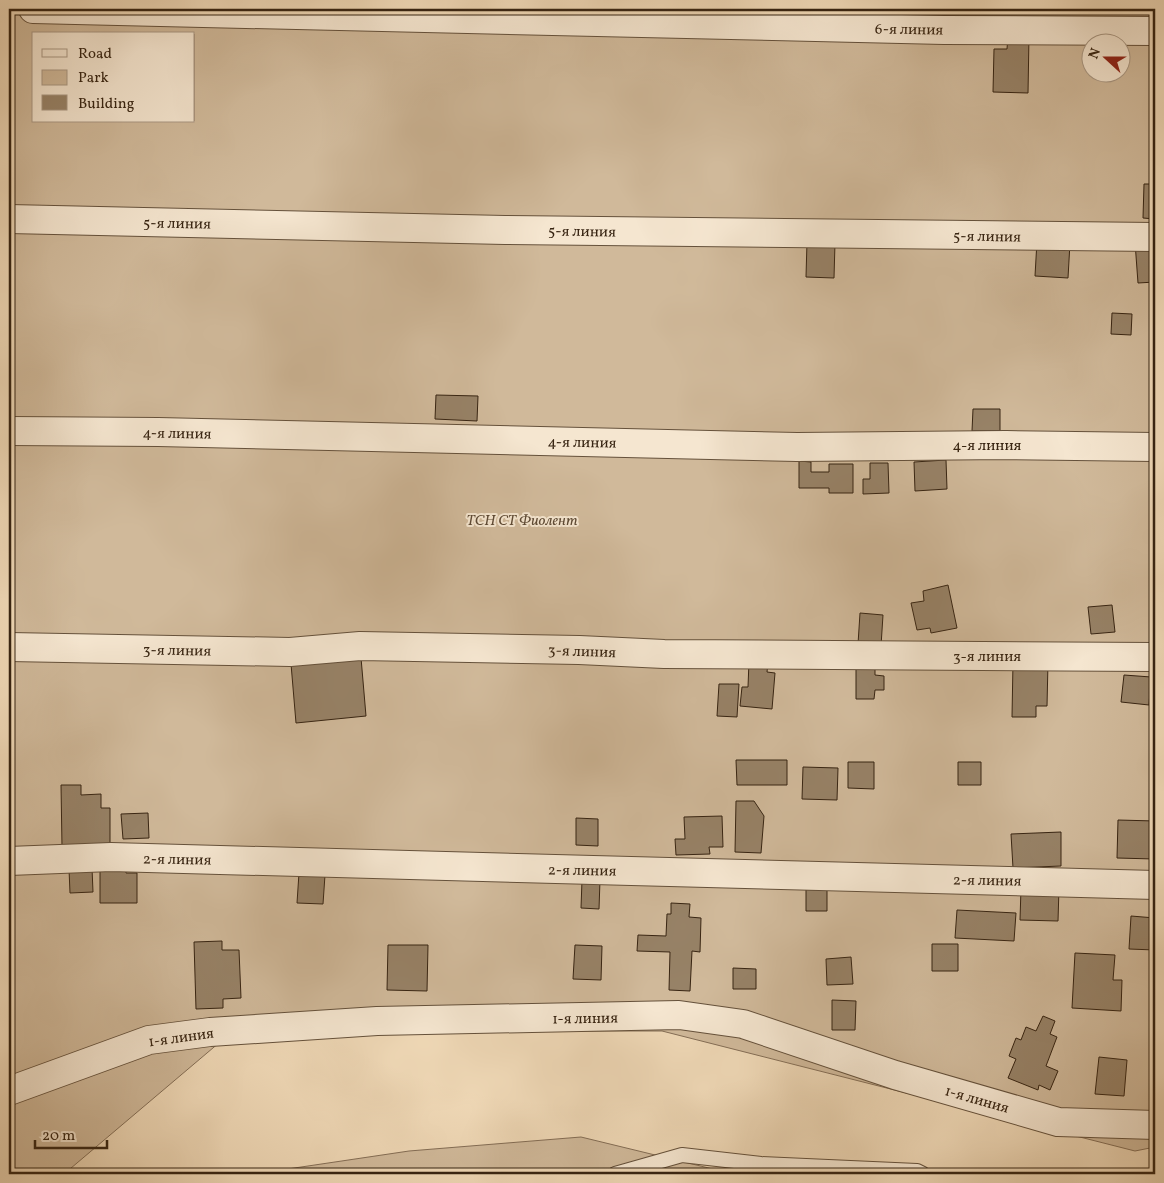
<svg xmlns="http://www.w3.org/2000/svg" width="1164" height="1183" font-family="Vollkorn,serif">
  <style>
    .green { fill: #d0b99a; stroke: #846e56; fill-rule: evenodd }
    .building { fill: #978267; stroke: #372412 }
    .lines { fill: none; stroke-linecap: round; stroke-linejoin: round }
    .lane-casing { stroke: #65513b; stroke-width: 16 }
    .street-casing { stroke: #65513b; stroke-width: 30 }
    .lane { stroke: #f5e6d0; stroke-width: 14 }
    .street { stroke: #f5e6d0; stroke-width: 28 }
    .labels { text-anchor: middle; stroke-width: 4; stroke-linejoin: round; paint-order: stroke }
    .street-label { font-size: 15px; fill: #372412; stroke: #f5e6d0 }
    .park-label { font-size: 15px; font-style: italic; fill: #5d4934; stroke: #f5e6d0 }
  </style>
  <rect width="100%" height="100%" fill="#efd8b6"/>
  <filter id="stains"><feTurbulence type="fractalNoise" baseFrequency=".004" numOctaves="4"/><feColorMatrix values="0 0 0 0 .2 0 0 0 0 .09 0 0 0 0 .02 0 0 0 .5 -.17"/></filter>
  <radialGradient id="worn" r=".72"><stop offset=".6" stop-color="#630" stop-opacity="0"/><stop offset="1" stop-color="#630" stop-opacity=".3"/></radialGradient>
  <path class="green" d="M9,9H1155V1147L1135,1151L662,1031H233L64,1174H9ZM34,34H194V121H34ZM1092,42H1122V72H1092Z
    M581,1137L721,1171L740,1174H254L409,1151Z"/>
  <path class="building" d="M1008,35L1029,36L1028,93L993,92L994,49H1007Z
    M1144,184H1155V219L1143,218Z
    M1037,241L1070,243L1068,278L1035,276Z
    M1152,241L1153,253H1155V282L1138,283L1135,242Z
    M807,242L835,243L834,278L806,277Z
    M1112,313L1132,314L1131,335L1111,334Z
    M436,395L478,396L477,421L435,419Z
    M973,409H1000V431H972Z
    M946,460L947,489L915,491L914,462Z
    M799,461L811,462V472H829V464H853V493H829V488H799Z
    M870,463H888L889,493L863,494V479H870Z
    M948,585L957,628L931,633L930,628L917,630L911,603L924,601L923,591Z
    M1112,605L1115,632L1091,634L1088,607Z
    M860,613L883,615L881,646L858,644Z
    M360,646L366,716L296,723L290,652Z
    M749,661L768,662L767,672L775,673L772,709L740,706L742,687H748Z
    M1013,662H1048L1047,706H1036V717H1012Z
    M856,665H875V675L884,676V690H875L874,699H856Z
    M1124,675L1151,677L1149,705L1121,702Z
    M719,684H739L737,717L717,716Z
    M736,760H787V785H737Z
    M848,762H874V789L848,788Z
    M958,762H981V785H958Z
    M803,767L838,768L837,800L802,799Z
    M61,785H81V795L101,794V808H110V846L62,847Z
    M736,801H754L764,816L761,853L735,852Z
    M148,813L149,838L123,839L121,814Z
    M722,816L723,847H709L710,854L676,855L675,839H685L684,817Z
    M576,818L598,819V846L576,845Z
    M1118,820L1155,821L1154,859L1117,858Z
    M1061,832V866L1013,868L1011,834Z
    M100,862H126V873H137V903H100Z
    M92,868L93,892L70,893L69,869Z
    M299,873L325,875L323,904L297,903Z
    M582,880H600L599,909L581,908Z
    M806,885H827V911H806Z
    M1021,888H1059L1058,921L1020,920Z
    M671,903L690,904L689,917L701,918L700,952L692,951L690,991L669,990L670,952L637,951L638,935L666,936L667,914H671Z
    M957,910L1016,913L1014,941L955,938Z
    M1131,916L1155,918V950L1129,949Z
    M222,941V950H239L241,998L223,999V1008L196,1009L194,942Z
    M932,944H958V971H932Z
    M388,945H428L427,991L387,990Z
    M575,945L602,946L601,980L573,979Z
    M1075,953L1115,955L1113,980H1122L1121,1011L1072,1008Z
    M851,957L853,984L827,985L826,959Z
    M733,968L756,969V989H733Z
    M832,1000L856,1001L855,1030H832Z
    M1043,1016L1055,1021L1050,1034L1057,1037L1046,1066L1058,1071L1050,1090L1039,1085L1038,1090L1008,1078L1016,1059L1009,1056L1016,1038L1021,1040L1026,1027L1036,1031Z
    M1099,1057L1127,1060L1124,1096L1095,1094Z"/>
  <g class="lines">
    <defs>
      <path id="lane" d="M615,1174L682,1155L761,1164L917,1171L923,1174"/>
      <path id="street" d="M33,9L944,30L1155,31
        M9,219L505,230L1155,237
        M9,431L158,432L797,447L1006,445L1155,447
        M9,647L290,652L360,646L579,650L664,654L1155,657
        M9,861L111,857L1155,885
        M9,1091L149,1040L210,1032L377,1021L679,1015L743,1024L895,1075L1058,1122L1155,1125"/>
    </defs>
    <use href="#lane" class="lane-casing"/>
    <use href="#street" class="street-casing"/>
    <use href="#lane" class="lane"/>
    <use href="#street" class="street"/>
  </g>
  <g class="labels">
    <g class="street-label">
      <text transform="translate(909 29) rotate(1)" y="5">6-я линия</text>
      <text transform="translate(177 223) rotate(1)" y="5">5-я линия</text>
      <text transform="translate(582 231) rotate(1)" y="5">5-я линия</text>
      <text transform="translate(987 236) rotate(1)" y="5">5-я линия</text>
      <text transform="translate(177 433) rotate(1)" y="5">4-я линия</text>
      <text transform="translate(582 442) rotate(1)" y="5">4-я линия</text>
      <text x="987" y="450">4-я линия</text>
      <text transform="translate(177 650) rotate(1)" y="5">3-я линия</text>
      <text transform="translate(582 651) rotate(2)" y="5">3-я линия</text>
      <text x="987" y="661">3-я линия</text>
      <text transform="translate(177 859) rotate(1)" y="5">2-я линия</text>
      <text transform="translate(582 870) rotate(1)" y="5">2-я линия</text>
      <text transform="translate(987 880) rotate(1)" y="5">2-я линия</text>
      <text transform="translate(585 1018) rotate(-1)" y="5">1-я линия</text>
      <text transform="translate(181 1037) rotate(-8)" y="5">1-я линия</text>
      <text transform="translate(977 1099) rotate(16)" y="5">1-я линия</text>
    </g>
    <g class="park-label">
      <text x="522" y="525">ТСН СТ Фиолент</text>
    </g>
  </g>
  <rect width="1164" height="1183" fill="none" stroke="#efd8b6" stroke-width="30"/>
  <rect x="10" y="10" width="1144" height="1163" fill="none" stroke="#372412" stroke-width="2.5"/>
  <rect x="15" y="15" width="1134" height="1153" fill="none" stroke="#372412"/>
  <rect x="32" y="32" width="162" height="90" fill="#f5e6d0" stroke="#a99884"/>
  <rect x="42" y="49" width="25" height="8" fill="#f5e6d0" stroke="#a99884"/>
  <text x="78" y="58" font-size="15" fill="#372412">Road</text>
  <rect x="42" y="70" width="25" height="15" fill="#d0b99a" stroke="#a99884"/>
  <text x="78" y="82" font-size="15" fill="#372412">Park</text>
  <rect x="42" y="95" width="25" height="15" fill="#978267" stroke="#a99884"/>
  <text x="78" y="108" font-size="15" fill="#372412">Building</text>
  <g transform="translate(1106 58) rotate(291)"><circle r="24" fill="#f5e6d0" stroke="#a99884"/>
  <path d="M0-4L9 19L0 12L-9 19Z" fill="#8f2418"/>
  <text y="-8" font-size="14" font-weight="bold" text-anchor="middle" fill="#372412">N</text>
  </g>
  <path d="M35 1140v8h72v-8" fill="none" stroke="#372412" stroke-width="2.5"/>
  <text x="42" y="1140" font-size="15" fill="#372412" stroke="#f5e6d0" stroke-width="4" paint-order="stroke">20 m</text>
  <rect width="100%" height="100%" filter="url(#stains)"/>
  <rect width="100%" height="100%" fill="url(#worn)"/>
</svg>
